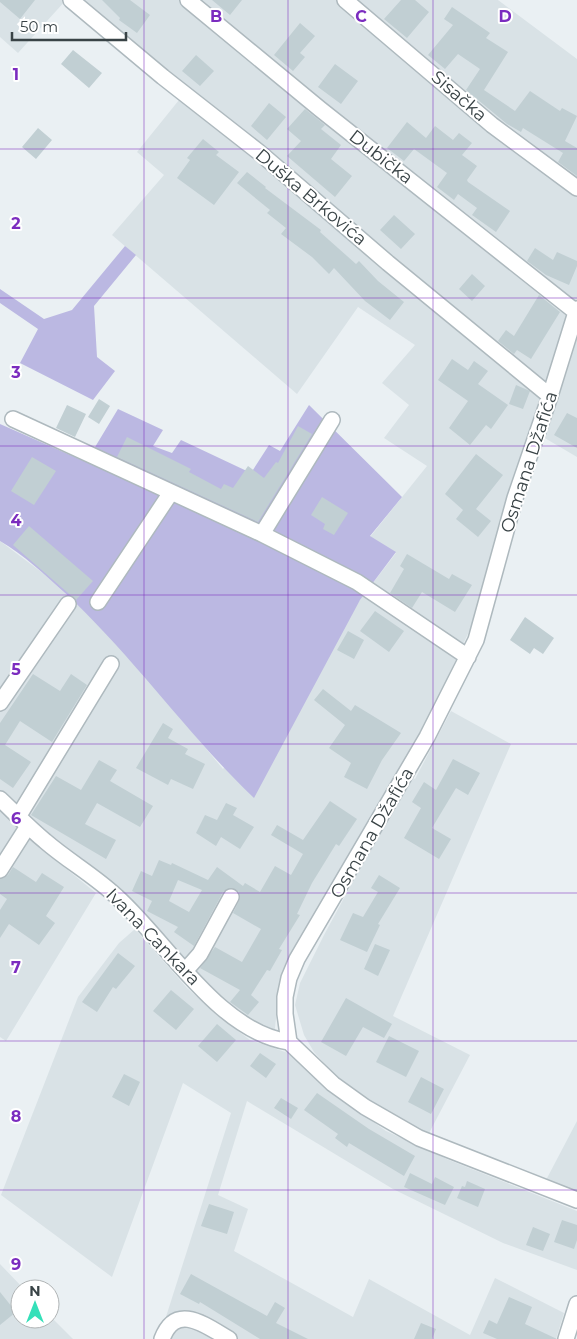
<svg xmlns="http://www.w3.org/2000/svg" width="577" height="1339" font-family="Montserrat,sans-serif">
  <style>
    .residential { fill: #d9e2e6 }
    .green { fill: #bbb8e2 }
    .building { fill: #c1cfd3; fill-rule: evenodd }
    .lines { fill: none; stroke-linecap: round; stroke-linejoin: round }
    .minor-casing { stroke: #aeb9be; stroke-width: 18 }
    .minor { stroke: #fff; stroke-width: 15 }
    .grid { fill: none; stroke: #7b2cbf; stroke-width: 1; stroke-opacity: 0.55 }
    .labels { text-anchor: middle; stroke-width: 4; stroke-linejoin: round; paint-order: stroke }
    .street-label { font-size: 18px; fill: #394346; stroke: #fff }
    .grid-label { font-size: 16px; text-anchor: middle; font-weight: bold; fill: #7b2cbf; stroke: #fff; stroke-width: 4; stroke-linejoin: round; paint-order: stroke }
  </style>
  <rect width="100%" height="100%" fill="#eaf0f3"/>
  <path class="residential" d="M0,0H66L18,53L0,37Z
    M80,0H498L577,59V457L543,437L558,390L528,370L451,311L360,229Z
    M179,100L309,199L540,397L487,580L472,625L439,696L278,1000L274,1037L235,1014L0,796V541L44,574L93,619L139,668L223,769L360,600L396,553L370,537L427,466L384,438L409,405L382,383L415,345L358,307L297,394L112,235L164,175L137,152Z
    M451,711L511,744L393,1016L470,1055L427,1137L387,1116L336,1076L314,1052L304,1035L295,1005L300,983L324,935L410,776L415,779Z
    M0,810L21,832L96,893L6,1041L0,1037Z
    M135,929L187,988L217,1015L250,1040L288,1053L337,1096L386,1131L449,1160L577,1211V1270L503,1243L393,1189L247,1101L218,1195L248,1209L234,1251L353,1317L369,1279L470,1335L495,1278L564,1313L556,1339H168L164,1323L231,1113L183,1083L112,1277L1,1195L78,997L119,943Z
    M577,1121V1195L545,1182Z
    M0,1264L24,1289H20V1319H50V1316L73,1339H0Z"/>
  <path class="green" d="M125,246L136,255L94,306L97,357L115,371L93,400L20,363L38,329L0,303V289L44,319L72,310Z
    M309,405L402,497L370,536L396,552L360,600L254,798C187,734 134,657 65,593C45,575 24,555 0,541V424L86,462L118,409L163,430L153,446L172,453L181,440L251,473L269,445L280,451Z"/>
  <path class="building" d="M0,0H35L20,19L0,2Z
    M102,0H130L150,15L137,33L119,20L120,18Z
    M212,0H242L230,15Z
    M401,0H415L429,12L407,38L384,19Z
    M452,7L490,33L486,38L508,52L484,90L515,111L530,91L560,111L562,108L577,116L565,141L577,148V176L558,162L563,153L523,128L521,132L507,124L466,90L480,69L458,54L445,69L428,55L453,25L444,19Z
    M300,23L315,36L300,53L305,57L293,71L274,55Z
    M73,50L102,73L89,88L61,64Z
    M196,55L214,71L200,86L182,71Z
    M335,64L358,81L341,104L318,87Z
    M269,103L286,117L267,140L251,126Z
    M305,109L325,125L321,129L341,145L331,159L352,176L335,197L287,156L301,141L287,129Z
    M407,122L426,138L435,126L453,140L459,133L472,143L462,155L477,166L467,180L468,182L510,211L496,232L472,215L477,208L458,194L454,200L437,187L447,173L414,149L404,161L387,148Z
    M38,128L52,140L36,159L22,147Z
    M203,139L219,152L216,155L239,172L214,205L177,178L190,160L187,158Z
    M247,172L266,187L265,188L321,230L320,232L356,264L359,261L378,281L404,302L390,320L365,301L334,268L329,274L312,257L281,234L286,228L267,213L270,210L237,183Z
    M394,215L415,234L401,249L380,230Z
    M535,248L553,260L557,252L577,261V266L569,285L546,275L527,261Z
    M472,274L485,286L472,301L459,289Z
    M539,295L560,312L531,359L517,350L514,354L498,341L506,330L514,336Z
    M452,359L468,370L474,361L488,371L478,384L508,405L491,429L486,425L470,445L449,428L468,401L438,380Z
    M516,385L530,391L523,409L509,404Z
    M99,399L110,406L99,424L88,417Z
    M67,405L86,414L75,437L56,428Z
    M567,413L577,418V448L554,435Z
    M298,426L312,434L258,522L117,457L127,437L191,469L189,472L221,489L224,484L233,488L248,466L264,478L276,462L278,463Z
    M476,454L503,475L476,509L491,521L478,537L456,519L463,510L445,494Z
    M32,457L56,471L34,505L11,491Z
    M322,497L348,513L334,535L323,529L325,524L311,515Z
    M29,526L93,581L76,600L13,545Z
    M407,554L449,579L452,574L472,585L455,612L422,592L412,608L390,593L404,569L400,566Z
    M375,611L404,631L389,652L360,631Z
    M525,617L554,638L543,654L534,648L530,654L510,640Z
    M348,631L364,640L354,659L337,650Z
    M33,674L60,691L71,674L87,685L52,742L20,721L5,745L31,762L13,788L0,779V723Z
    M323,689L351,711L355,705L401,733L382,760L367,789L344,777L351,763L329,748L345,725L314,700Z
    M163,723L173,729L168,738L188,749L185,754L205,764L193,789L171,779L168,785L136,768Z
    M453,759L480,773L468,795L456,788L432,828L451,839L439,859L404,838L421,808L412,802L424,782L436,790Z
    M99,760L117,770L110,781L153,806L140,827L97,803L85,824L116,840L106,859L31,815L56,776L81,790Z
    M330,801L357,819L339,846L336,844L312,883L297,914L300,915L279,949L282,950L270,971L267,970L251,995L259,1002L248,1015L230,1002L240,990L200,968L215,947L242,962L261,929L233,913L239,901V892L231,888L223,892L194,946L174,932L178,927L147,911L152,901L132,891L141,871L152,876L159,860L171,865L172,863L208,880L217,867L243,886L245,883L260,892L275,866L291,875L303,854L271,835L277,825L303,840ZM178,880L202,890L189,912L169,901Z
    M226,803L237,808L233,815L254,827L240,849L221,837L216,846L196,833L205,815L217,820Z
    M13,867L36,882L42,873L64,887L46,916L55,923L39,945L9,924L0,938V910L7,899L0,894V879L8,875Z
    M379,875L400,888L378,924L380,925L367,952L340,940L353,913L363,917L378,892L371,888Z
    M375,944L390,950L378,976L364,969Z
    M118,953L135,966L116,989L113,987L97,1012L82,1002Z
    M171,990L194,1009L176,1030L153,1011Z
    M346,998L392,1024L384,1038L363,1027L346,1056L321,1042Z
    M217,1024L236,1040L217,1062L198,1046Z
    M389,1036L419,1051L406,1077L376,1062Z
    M260,1053L276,1064L266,1078L250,1066Z
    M124,1074L140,1082L129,1106L112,1097Z
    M421,1077L444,1089L431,1114L408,1102Z
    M317,1093L369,1129L415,1156L404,1176L349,1143L347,1147L335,1138L338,1134L304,1110Z
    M281,1098L298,1108L291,1119L274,1108Z
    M410,1173L432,1184L435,1177L454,1187L445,1205L404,1187Z
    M467,1181L485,1189L478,1207L457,1198L462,1186L465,1187Z
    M209,1204L234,1212L227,1234L201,1226Z
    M562,1220L577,1225V1240L574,1249L554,1242Z
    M533,1227L550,1234L543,1251L526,1245Z
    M191,1274L267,1316L275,1302L285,1308L276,1323L308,1339H260L200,1302L199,1304L180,1294Z
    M0,1292L16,1312L0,1325Z
    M509,1297L532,1307L525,1324L557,1339H497L483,1333L489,1320L497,1324Z
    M421,1323L436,1329L432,1339H414Z"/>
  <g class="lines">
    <defs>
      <path id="minor" d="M71,0L163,77L260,153L388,263L550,396
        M188,0L320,109L576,312
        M345,0L492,125L577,188
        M577,309L550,396L515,498L476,640L427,737L297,959L289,978L285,997V1014L289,1042L333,1084L365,1107L419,1138L577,1200
        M13,419L262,534L357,582L468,657
        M262,534L332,420
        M98,602L170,494
        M0,703L68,604
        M0,799C15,813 29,828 45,841C68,861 95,876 117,897C167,942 219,1032 289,1042
        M18,817L111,664
        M0,870L28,826
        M185,971L200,954L231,897
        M162,1339C176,1302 205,1325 229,1339
        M566,1339L577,1304"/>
    </defs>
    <use href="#minor" class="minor-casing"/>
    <use href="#minor" class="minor"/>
  </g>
  <path class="grid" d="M144,0V1339M288,0V1339M433,0V1339M0,149H577M0,298H577M0,446H577M0,595H577M0,744H577M0,893H577M0,1041H577M0,1190H577"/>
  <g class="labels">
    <g class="street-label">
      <text transform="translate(459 96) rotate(41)" y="6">Sisačka</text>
      <text transform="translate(381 157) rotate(38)" y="6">Dubička</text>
      <text transform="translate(311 197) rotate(40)" y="6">Duška Brkovića</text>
      <text transform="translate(529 462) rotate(-72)" y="6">Osmana Džafića</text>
      <text transform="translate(372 833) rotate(-60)" y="6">Osmana Džafića</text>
      <text transform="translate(153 937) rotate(46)" y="6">Ivana Cankara</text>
    </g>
  </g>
  <g class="grid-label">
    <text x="216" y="22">B</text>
    <text x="361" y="22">C</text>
    <text x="505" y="22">D</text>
    <text x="16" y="80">1</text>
    <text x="16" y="229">2</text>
    <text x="16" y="378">3</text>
    <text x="16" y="526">4</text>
    <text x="16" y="675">5</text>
    <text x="16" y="824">6</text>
    <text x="16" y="973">7</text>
    <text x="16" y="1122">8</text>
    <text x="16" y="1270">9</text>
  </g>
  <g transform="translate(35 1304)"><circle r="24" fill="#ffffff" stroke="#b0b4b5"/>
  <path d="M0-4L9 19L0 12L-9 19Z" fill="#35e0b9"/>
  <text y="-8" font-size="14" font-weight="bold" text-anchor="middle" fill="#394346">N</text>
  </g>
  <path d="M12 32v8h114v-8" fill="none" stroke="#394346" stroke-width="2.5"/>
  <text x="20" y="32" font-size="15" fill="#394346" stroke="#ffffff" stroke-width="4" paint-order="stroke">50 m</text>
</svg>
